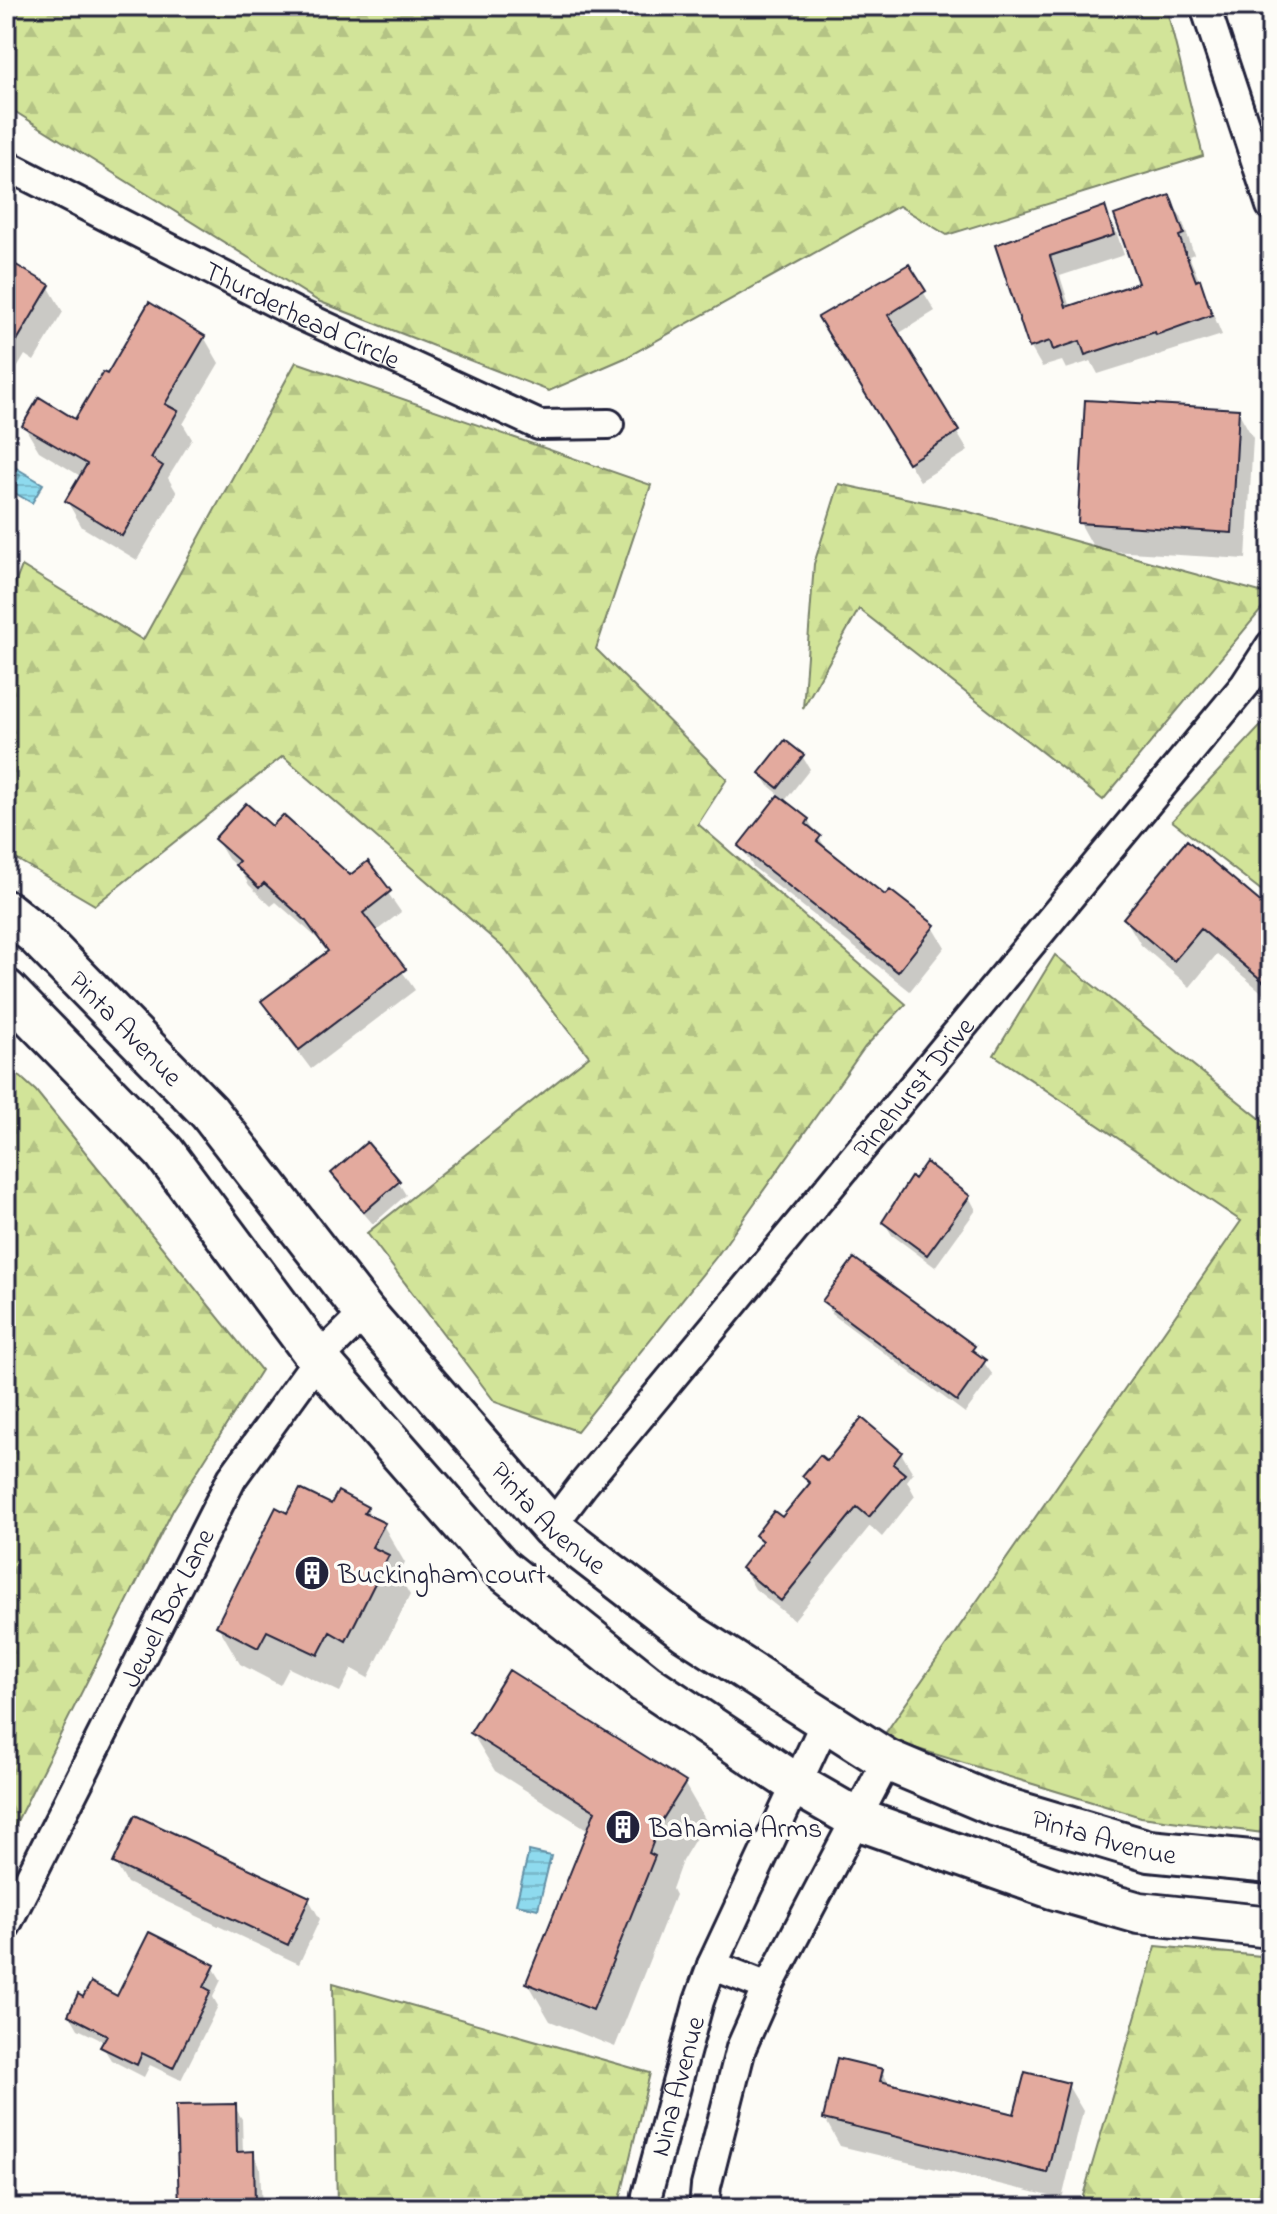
<svg xmlns="http://www.w3.org/2000/svg" width="1277" height="2214" font-family="'Indie Flower',sans-serif">
  <style>
    .forest { fill: url(#forest-firs); stroke: #7a836a; stroke-width: 2 }
    .water { fill: url(#water-rules); stroke: #6390a6; stroke-width: 2 }
    .shadow { fill: #0003 }
    .building { fill: #e3aa9e; stroke: #22223b; stroke-width: 2 }
    .lines { fill: none; stroke-linecap: round; stroke-linejoin: round }
    .street-casing { stroke: #22223b; stroke-width: 34 }
    .secondary-casing { stroke: #22223b; stroke-width: 46 }
    .street { stroke: #fdfcf7; stroke-width: 28 }
    .secondary { stroke: #fdfcf7; stroke-width: 40 }
    .labels { text-anchor: middle; stroke-width: 7; stroke-linejoin: round; paint-order: stroke }
    .street-label { font-size: 28px; fill: #22223b; stroke: #fdfcf7 }
    .poi-label { font-size: 28px; fill: #22223b; stroke: #fdfcf7; text-anchor: start }
  </style>
  <defs>
    <pattern id="forest-firs" width="22" height="20" patternUnits="userSpaceOnUse" patternTransform="scale(2)"><rect width="22" height="20" fill="#d2e499"/><path d="M5 1l3.5 6h-7zM16 11l3.5 6h-7z" fill="#b4c385"/></pattern>
    <pattern id="water-rules" width="6" height="5" patternUnits="userSpaceOnUse" patternTransform="scale(2)"><rect width="6" height="5" fill="#8edaee"/><path d="M0 2.5h6" fill="none" stroke="#7abbcd"/></pattern>
  </defs>
  <rect width="100%" height="100%" fill="#fdfcf7"/>
  <filter id="ink" filterUnits="userSpaceOnUse"><feTurbulence type="fractalNoise" baseFrequency=".0125" numOctaves="2"/><feDisplacementMap in="SourceGraphic" scale="16" xChannelSelector="R" yChannelSelector="G"/><feConvolveMatrix kernelMatrix="1 2 1 2 8 2 1 2 1" color-interpolation-filters="sRGB"/></filter>
  <g filter="url(#ink)">
    <path class="forest" d="M6,6H837L839,9L848,6H1166L1203,156L947,235L899,206L625,358L549,391L318,301L6,106Z
      M296,362L651,485L596,649L727,779L698,824L906,1004L865,1047L717,1256L577,1431L495,1402L367,1233L589,1056L506,950L283,756L95,905L6,853V607L22,566L143,640Z
      M839,484L962,510L1271,595V598L1103,800L859,609L803,708L814,564Z
      M1271,715V898L1172,821Z
      M1055,955L1267,1124L1271,1119V1834L1141,1817L882,1738L1241,1221L994,1055Z
      M6,1064L36,1091L261,1370L173,1510L6,1843Z
      M1156,1946L1271,1957V2208H1086L1080,2206Z
      M333,1983L650,2073L618,2208H337Z"/>
    <path class="water" d="M6,462L43,484L32,503L6,488Z
      M529,1851L551,1856L538,1909L516,1904Z"/>
    <path class="shadow" d="M1169,198L1181,217L1194,254L1189,256L1222,335L1098,374L1091,361L1066,369L1062,361L1042,367L1031,348L997,246L1104,209L1115,228L1124,255L1060,276L1070,308L1140,284Z
      M6,261L48,286L63,312L34,361L25,355L6,387Z
      M908,267L935,311L898,334L968,451L920,481L832,337Z
      M204,337L219,363L183,424L192,439L168,478L177,493L137,560L82,527L67,501L82,477L39,451L24,426L76,421L107,377Z
      M1238,411L1253,438L1246,559L1095,550L1080,523Z
      M6,450L21,476L6,502Z
      M802,756L810,769L784,802L808,820L829,853L886,898L933,927L945,947L910,991L753,867L741,846L780,795L769,786L761,773Z
      M273,829L350,878L368,864L401,912L375,932L415,990L311,1069L275,1021L264,1002L328,953L318,939L276,902L271,906L249,885L241,871L228,859L216,839Z
      M1271,914V1000L1217,954L1190,987L1141,945L1125,918Z
      M334,1173L398,1182L406,1195L373,1224L341,1187Z
      M914,1181L969,1197L976,1210L935,1267L892,1235L884,1222Z
      M825,1301L973,1348L993,1375L965,1413L832,1314Z
      M901,1453L913,1473L907,1481L915,1496L882,1537L870,1526L794,1620L755,1589L743,1568L763,1544L757,1535L782,1520L810,1486L804,1476L827,1464Z
      M332,1507L366,1508L373,1520L383,1525L405,1563L399,1576L410,1595L368,1678L352,1669L340,1692L289,1668L280,1685L240,1664L218,1626L288,1516Z
      M472,1733L684,1783L706,1821L682,1861L672,1889L675,1895L615,2047L550,2021L528,1983L590,1831L495,1771Z
      M115,1863L308,1898L320,1919L299,1964L127,1883Z
      M213,1967L221,1980L213,1997L218,2006L181,2080L150,2065L144,2077L111,2060L103,2047L105,2042L78,2029L70,2015Z
      M882,2071L890,2086L1016,2116L1067,2084L1083,2111L1062,2199L840,2146L825,2119Z
      M234,2106L242,2119L243,2154L253,2153L260,2167L262,2208H181Z
      M958,2197L964,2208H810V2201Z"/>
    <path class="building" d="M1170,195L1184,234L1179,236L1196,281L1200,279L1212,315L1156,335L1155,332L1085,355L1080,341L1053,350L1050,341L1029,348L995,245L1105,206L1114,235L1050,256L1066,307L1138,283L1114,215Z
      M6,259L50,285L6,359Z
      M909,264L926,291L888,315L959,431L908,463L818,317Z
      M149,302L205,336L165,404L178,411L151,458L163,466L122,536L65,501L87,464L22,426L39,397L75,419L103,372L107,374Z
      M1085,400L1239,409L1232,533L1078,523Z
      M785,740L804,755L778,788L759,773Z
      M778,795L809,819L806,824L821,836L817,841L885,895L890,890L935,925L898,972L738,846Z
      M246,803L272,826L283,815L350,875L368,861L391,891L363,913L406,969L299,1050L261,1001L328,951L305,920L264,883L259,888L235,865L239,861L214,839Z
      M1187,840L1271,911V988L1201,929L1174,961L1123,918Z
      M367,1142L400,1181L364,1212L331,1173Z
      M926,1162L970,1196L927,1255L882,1222L911,1177L914,1179Z
      M854,1258L975,1346L972,1350L986,1360L957,1401L822,1301Z
      M862,1418L902,1452L893,1464L905,1474L869,1517L857,1507L781,1601L741,1568L762,1541L755,1535L774,1511L782,1517L810,1483L802,1476L820,1455L827,1461Z
      M300,1489L331,1504L338,1491L368,1507L364,1513L385,1523L372,1547L389,1555L346,1641L330,1632L318,1655L267,1631L258,1648L216,1626L276,1507L287,1513Z
      M509,1670L686,1782L661,1822L649,1853L655,1856L593,2010L526,1983L595,1811L470,1733Z
      M135,1815L310,1897L288,1945L113,1863Z
      M149,1932L215,1965L204,1987L211,1991L173,2068L142,2053L137,2065L100,2047L107,2035L68,2015L78,1994L83,1997L91,1982L117,1996Z
      M837,2058L883,2069L880,2081L1014,2114L1025,2072L1069,2083L1047,2173L823,2119Z
      M236,2104L237,2152L254,2151L255,2208H179L176,2105Z"/>
    <g class="lines">
      <defs>
        <g id="street">
          <path d="M1205,6L1271,206"/>
          <path id="s1" d="M6,165L294,312L539,425L609,424"/>
          <path id="s2" d="M551,1527L582,1486L1245,685L1271,645"/>
          <path id="s3" d="M6,1925L232,1478L318,1359L365,1313"/>
          <path d="M712,1965L768,1987"/>
          <path id="s4" d="M646,2208L647,2195L699,2001L712,1965L825,1723"/>
          <path d="M704,2208L706,2186L741,2048L768,1987L887,1760"/>
        </g>
        <g id="secondary">
          <path id="s5" d="M6,911L36,935L209,1112L365,1313L551,1527L687,1632L887,1760L994,1805L1149,1851L1271,1863"/>
          <path d="M6,990L164,1152L318,1359L501,1568L645,1683L796,1784L857,1819L1052,1888L1139,1913L1271,1927"/>
        </g>
      </defs>
      <use href="#street" class="street-casing"/>
      <use href="#secondary" class="secondary-casing"/>
      <use href="#street" class="street"/>
      <use href="#secondary" class="secondary"/>
    </g>
  </g>
  <defs>
    <symbol id="building-disc" viewBox="-11 -11 22 22"><circle r="9.5" fill="#22223b" stroke="#fdfcf7"/><path d="M-4-6H4V6H1V3H-1V6H-4ZM-2.5-4.3h1.7v1.8h-1.7ZM.8-4.3h1.7v1.8H.8ZM-2.5-1h1.7V.8h-1.7ZM.8-1h1.7V.8H.8Z" fill="#fff"/></symbol>
  </defs>
  <g fill-rule="evenodd">
    <use href="#building-disc" x="292" y="1553" width="40" height="40"/>
    <use href="#building-disc" x="603" y="1807" width="40" height="40"/>
  </g>
  <g class="labels">
    <g class="street-label">
      <text dy="10" stroke="none"><textPath href="#s1" startOffset="332">Thurderhead Circle</textPath></text>
      <text dy="10" stroke="none"><textPath href="#s5" startOffset="168">Pinta Avenue</textPath></text>
      <text dy="10" stroke="none"><textPath href="#s2" startOffset="570">Pinehurst Drive</textPath></text>
      <text dy="10" stroke="none"><textPath href="#s5" startOffset="816">Pinta Avenue</textPath></text>
      <text dy="10" stroke="none"><textPath href="#s3" startOffset="356">Jewel Box Lane</textPath></text>
      <text dy="10" stroke="none"><textPath href="#s5" startOffset="1464">Pinta Avenue</textPath></text>
      <text dy="10" stroke="none"><textPath href="#s4" startOffset="126">Nina Avenue</textPath></text>
    </g>
    <g class="poi-label">
      <text x="338" y="1583">Buckingham court</text>
      <text x="649" y="1837">Bahamia Arms</text>
    </g>
  </g>
  <rect width="1277" height="2214" fill="none" stroke="#fdfcf7" stroke-width="32"/>
  <rect x="16" y="16" width="1245" height="2182" fill="none" stroke="#22223b" stroke-width="3" filter="url(#ink)"/>
</svg>
